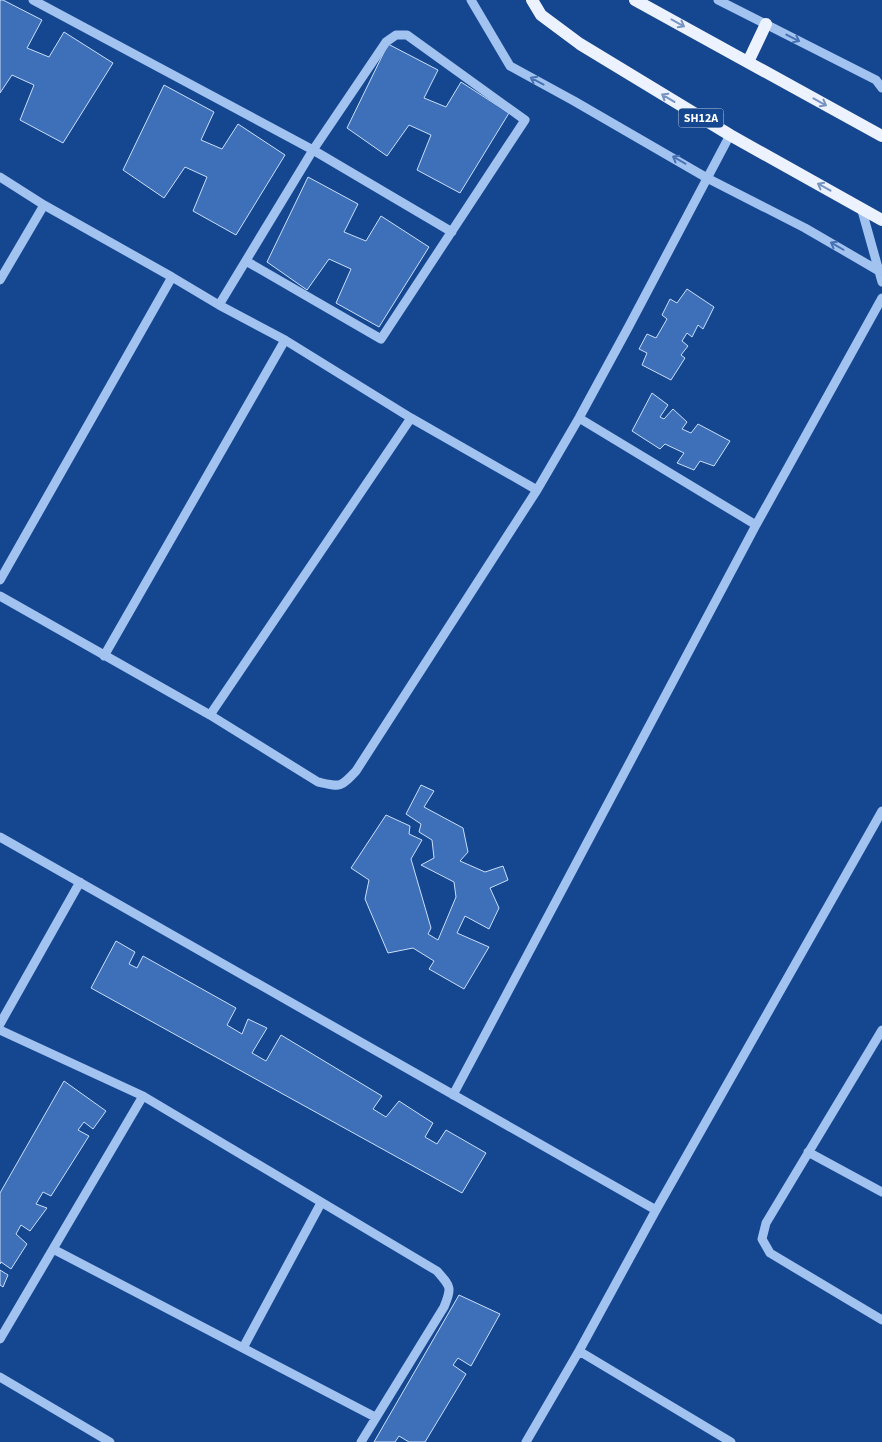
<svg xmlns="http://www.w3.org/2000/svg" width="882" height="1442" font-family="'Source Sans 3',sans-serif">
  <style>
    .building { fill: #3e70b9; stroke: #c9defc }
    .lines { fill: none; stroke-linecap: round; stroke-linejoin: round }
    .minor { stroke: #a2c2f0; stroke-width: 9 }
    .major { stroke: #ecf2ff; stroke-width: 12 }
    .oneway { stroke: #7693c2 }
    .oneway2 { stroke: #4671b2 }
    .labels { text-anchor: middle; stroke-width: 4; stroke-linejoin: round; paint-order: stroke }
    .shield { fill: #154690; stroke: #b9c8de; stroke-width: 1 }
    .shield-label { font-size: 12px; font-weight: bold; fill: #fff }
  </style>
  <rect width="100%" height="100%" fill="#154690"/>
  <path class="building" d="M0,0H3L42,20L27,48L49,57L64,32L113,63L63,143L20,120L34,85L12,75L0,93Z
    M388,44L438,70L424,98L446,107L461,82L509,113L460,193L417,170L431,135L409,125L387,156L347,128Z
    M164,85L214,112L201,140L222,149L238,124L285,155L236,235L193,211L207,177L185,167L164,198L123,170Z
    M308,177L358,204L344,232L366,241L381,216L429,247L379,327L336,303L351,269L329,259L307,290L267,262Z
    M687,289L714,307L703,329L698,325L692,337L687,333L682,341L688,346L681,355L685,358L671,380L642,365L647,353L639,349L647,334L656,338L667,319L662,315L670,299L677,303Z
    M652,393L668,405L660,417L664,419L673,409L687,422L682,429L691,433L698,424L730,441L714,466L700,461L694,470L677,463L684,453L665,444L660,449L632,431Z
    M421,785L434,791L424,807L463,828L468,852L460,861L485,872L503,866L508,880L490,888L499,908L489,929L465,916L457,933L489,947L464,989L429,969L434,961L413,948L388,953L365,899L369,880L351,868L386,815L410,826L409,834L422,840L411,859L431,928L428,934L438,940L456,897L454,882L421,865L434,858L432,840L419,832L421,824L406,814Z
    M116,941L135,952L129,964L137,968L143,956L236,1008L227,1025L242,1034L248,1019L267,1028L252,1053L266,1061L281,1035L382,1096L373,1109L386,1117L399,1101L433,1123L425,1137L437,1144L446,1130L486,1153L462,1193L91,988Z
    M64,1081L106,1111L93,1129L84,1122L78,1130L89,1136L51,1196L43,1192L36,1204L47,1208L30,1231L21,1225L16,1234L27,1244L11,1269L1,1262L0,1264V1193Z
    M0,1270L8,1275L3,1287L0,1285Z
    M459,1295L500,1314L471,1366L458,1358L453,1365L466,1374L425,1442H409L399,1436L395,1442H374Z"/>
  <g class="lines">
    <path class="minor" d="M33,0L313,150L386,42L396,35H407L525,120L381,339L246,261
      M471,0L510,66L574,101L707,178L805,228L879,271
      M718,0L876,80L882,88
      M0,177L44,205L172,277L219,305L285,340L411,418L537,490
      M861,207L882,282
      M0,280L44,205
      M219,305L313,150L452,232
      M579,418L756,525L882,298
      M0,580L172,277
      M0,596L210,715L318,782C341,787 340,788 356,771L537,490L579,418L629,326L730,135
      M104,656L285,340
      M210,715L411,418
      M0,837L656,1210
      M0,1024L80,882
      M0,1030L143,1096L437,1271C451,1287 452,1287 444,1307L361,1442
      M882,1030L766,1223L762,1239L770,1253L882,1320
      M453,1095L756,525
      M808,1152L882,1192
      M53,1249L375,1417
      M0,1339L143,1096
      M243,1348L321,1203
      M579,1351L731,1442
      M0,1377L110,1442
      M526,1442L579,1351L656,1210L882,811"/>
    <path class="major" d="M532,0L541,15L580,44L730,135L882,220
      M635,0L882,136
      M748,62L766,24"/>
  </g>
  <defs><path id="oneway-shaft" d="M-6 0H5M1.5-3L5.5 0L1.5 3" fill="none" stroke-width="1.6" stroke-linecap="round" stroke-linejoin="round" transform="scale(1.25)"/></defs>
  <g class="oneway">
    <use href="#oneway-shaft" transform="translate(678 23) rotate(29)"/>
    <use href="#oneway-shaft" transform="translate(668 98) rotate(-149)"/>
    <use href="#oneway-shaft" transform="translate(820 102) rotate(29)"/>
    <use href="#oneway-shaft" transform="translate(824 187) rotate(-151)"/>
  </g>
  <g class="oneway2">
    <use href="#oneway-shaft" transform="translate(793 38) rotate(27)"/>
    <use href="#oneway-shaft" transform="translate(537 81) rotate(-152)"/>
    <use href="#oneway-shaft" transform="translate(679 160) rotate(-150)"/>
    <use href="#oneway-shaft" transform="translate(837 246) rotate(-150)"/>
  </g>
  <g class="labels">
    <rect class="shield" x="678.5" y="108.5" width="45" height="19" rx="4"/>
    <g class="shield-label">
      <text x="701" y="122">SH12A</text>
    </g>
  </g>
</svg>
